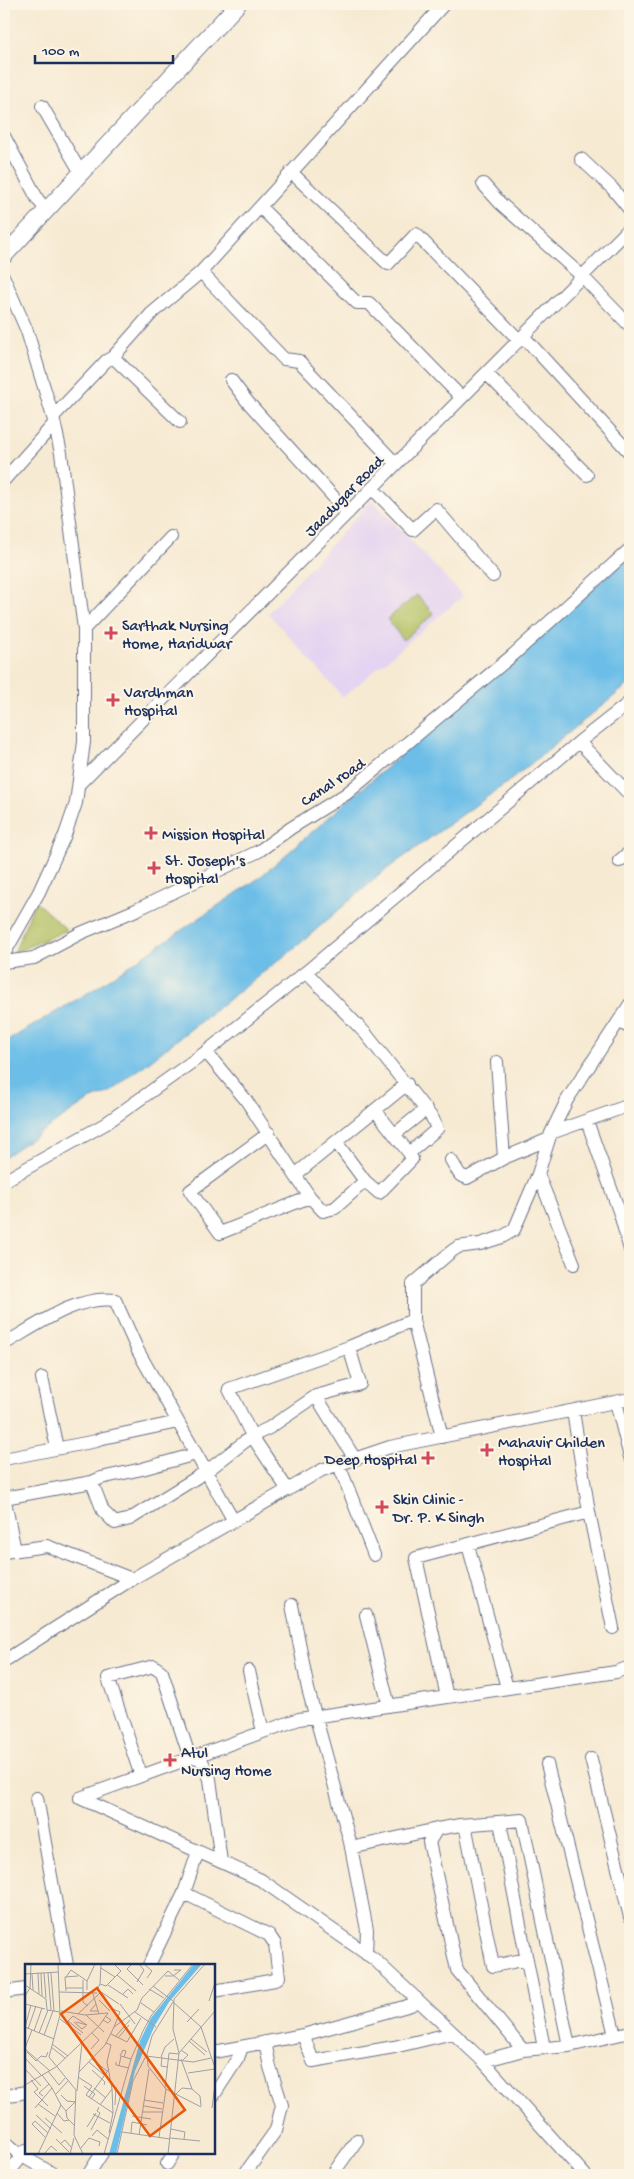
<svg xmlns="http://www.w3.org/2000/svg" width="634" height="2179" font-family="'Gochi Hand',sans-serif">
  <style>
    .built { fill: #e4d3f2 }
    .green { fill: #b1bf61; stroke: #667760 }
    .water { fill: #6cbee8; stroke: #4476a3 }
    .lines { fill: none; stroke-linecap: round; stroke-linejoin: round }
    .minor-casing { stroke: #687087; stroke-width: 14 }
    .major-casing { stroke: #687087; stroke-width: 18 }
    .minor { stroke: #fff; stroke-width: 12 }
    .major { stroke: #fff; stroke-width: 16 }
    .poi-dot { fill: #d1495b; stroke: #fcf5e5; stroke-width: 2 }
    .labels { text-anchor: middle; stroke-width: 4; stroke-linejoin: round; paint-order: stroke }
    .street-label { font-size: 16px; fill: #1b2f5e; stroke: #fcf5e5 }
    .poi-label { font-size: 16px; fill: #1b2f5e; stroke: #fcf5e5; text-anchor: start }
    .inset-road { fill: none; stroke: #9f9fa4; stroke-width: 1 }
    .view { fill: #e8590c; fill-opacity: 0.15; stroke: #e8590c; stroke-width: 2.5 }
    .inset-edge { fill: none; stroke: #1b2f5e; stroke-width: 2.5 }
  </style>
  <rect width="100%" height="100%" fill="#fcf5e5"/>
  <filter id="ink" filterUnits="userSpaceOnUse"><feTurbulence type="fractalNoise" baseFrequency=".02" numOctaves="2"/><feDisplacementMap in="SourceGraphic" scale="10" xChannelSelector="R" yChannelSelector="G"/><feConvolveMatrix kernelMatrix="1 2 1 2 8 2 1 2 1" color-interpolation-filters="sRGB"/></filter>
  <filter id="wash" filterUnits="userSpaceOnUse"><feTurbulence type="fractalNoise" baseFrequency=".0096" numOctaves="4" result="noise"/><feDisplacementMap in="SourceGraphic" scale="20" xChannelSelector="R" yChannelSelector="G"/><feGaussianBlur stdDeviation="1.12" result="paint"/><feColorMatrix in="noise" values="0 0 0 0 0 0 0 0 0 0 0 0 0 0 0 0 0 1.4 0 .05"/><feComposite in="paint" operator="in"/></filter>
  <g filter="url(#wash)">
    <rect width="100%" height="100%" fill="#f7ead3"/>
    <path class="built" d="M372,500L463,596L343,697L268,613Z"/>
    <path class="green" d="M417,595L434,614L403,640L387,619Z
      M35,901L67,930L14,953Z"/>
    <path class="water" d="M630,556V683L512,779L384,871L297,946L110,1092L89,1100L4,1157V1043L96,988L259,878Z"/>
  </g>
  <g filter="url(#ink)">
    <g class="lines">
      <defs>
        <path id="minor" d="M42,106L81,173
          M4,136L38,200L47,210
          M581,159L612,188L630,210
          M291,172L388,264L416,234L520,341
          M483,184L500,203L583,277L630,326
          M261,208L357,303H369L461,397
          M201,272L284,359L299,361L396,464
          M4,278L27,331L53,417L61,453L84,629V742L76,803L65,835L39,892L4,954
          M524,337L630,453
          M113,357L180,422
          M487,374L587,475
          M231,380L246,400L348,513
          M53,417L106,361L113,357L152,313L201,272L444,4
          M4,480L54,424
          M372,488L413,530L436,509L493,576
          M84,629L171,537
          M579,742L630,795
          M79,784L630,228
          M619,861L630,852
          M4,962L34,958L81,933L136,910L259,851L291,828L346,794L513,655L630,549
          M306,972L366,1034L433,1119L437,1129L409,1153
          M619,1021L630,1028
          M206,1052L246,1100L295,1175L407,1084
          M497,1062L504,1158L549,1139
          M587,1121L620,1214L630,1250
          M269,1133L190,1191L220,1233L310,1197L295,1175
          M551,1133L630,1105
          M395,1134L426,1109
          M451,1160L460,1175L467,1178L504,1158
          M538,1174L574,1264
          M4,1181L105,1124L206,1052L306,972L579,742L630,702
          M365,1181L379,1193L412,1159L409,1153L375,1110
          M310,1197L323,1211L335,1208L365,1181L336,1142
          M413,1320L442,1437
          M4,1344C36,1326 76,1295 115,1300L138,1351L234,1521
          M42,1378L57,1448
          M616,1402L630,1457
          M573,1411L589,1512L613,1628
          M4,1459L96,1441L103,1438L178,1422
          M355,1459L316,1396L360,1384L349,1347L413,1320V1284L452,1251L458,1247L480,1244L502,1237L514,1230L538,1174L551,1133L567,1100L630,1004
          M339,1465L374,1555
          M92,1482L103,1511L115,1523L130,1519L207,1471L252,1436L269,1428L316,1396
          M288,1490L252,1436L229,1389L349,1347
          M4,1496L15,1551
          M4,1498L92,1482L101,1478L142,1469L196,1454
          M468,1545L507,1688
          M4,1552L47,1546L132,1579L322,1470L390,1447L630,1399
          M292,1605L308,1689L350,1842L367,1930L366,1954
          M366,1615L389,1706
          M4,1661L132,1579
          M249,1671L263,1732
          M447,1697L416,1558L589,1512
          M591,1759L630,1917
          M547,1764L615,2035
          M141,1776L108,1678L154,1666L162,1672L188,1752L202,1761L210,1779L221,1862
          M37,1798L67,1965
          M80,1798L261,1880L374,1959L483,2061L585,2175
          M80,1798L299,1719L616,1672L630,1667
          M500,1822L544,2048
          M460,1825L522,1820L569,2046
          M351,1848L437,1829
          M184,1893L269,1935L275,1944L279,1977L275,1980L214,1991
          M527,1959L493,1966L466,1829L460,1825L437,1829L429,1842L457,1970L523,2050L569,2046L630,2032
          M149,1965L184,1893L198,1852
          M4,1992L26,1989
          M303,2035L411,2005L416,1998
          M214,2052L303,2035L313,2061L394,2047L453,2033
          M483,2061L523,2050
          M214,2095L238,2058L242,2047
          M4,2096L26,2092
          M4,2141L22,2156L7,2175
          M26,2150L22,2156L55,2175
          M167,2164L174,2153
          M88,2175L102,2153
          M244,2175L276,2130L282,2105L270,2067L265,2042
          M332,2175L357,2140"/>
        <path id="major" d="M4,256L238,4"/>
      </defs>
      <use href="#minor" class="minor-casing"/>
      <use href="#major" class="major-casing"/>
      <use href="#minor" class="minor"/>
      <use href="#major" class="major"/>
    </g>
  </g>
  <g class="poi-dot">
    <path d="M108.5 625.5h5v5h5v5h-5v5h-5v-5h-5v-5h5z"/>
    <path d="M110.5 692.5h5v5h5v5h-5v5h-5v-5h-5v-5h5z"/>
    <path d="M148.5 825.5h5v5h5v5h-5v5h-5v-5h-5v-5h5z"/>
    <path d="M151.5 860.5h5v5h5v5h-5v5h-5v-5h-5v-5h5z"/>
    <path d="M484.5 1442.5h5v5h5v5h-5v5h-5v-5h-5v-5h5z"/>
    <path d="M425.5 1450.5h5v5h5v5h-5v5h-5v-5h-5v-5h5z"/>
    <path d="M379.5 1499.5h5v5h5v5h-5v5h-5v-5h-5v-5h5z"/>
    <path d="M167.5 1752.5h5v5h5v5h-5v5h-5v-5h-5v-5h5z"/>
  </g>
  <g class="labels">
    <g class="street-label">
      <text transform="translate(343 495) rotate(-46)" y="6">Jaadugar Road</text>
      <text transform="translate(332 781) rotate(-34)" y="6">Canal road</text>
    </g>
    <g class="poi-label">
      <text x="122" y="630">Sarthak Nursing<tspan x="122" dy="18">Home, Haridwar</tspan></text>
      <text x="124" y="697">Vardhman<tspan x="124" dy="18">Hospital</tspan></text>
      <text x="162" y="839">Mission Hospital</text>
      <text x="165" y="865">St. Joseph's<tspan x="165" dy="18">Hospital</tspan></text>
      <text x="498" y="1447">Mahavir Childen<tspan x="498" dy="18">Hospital</tspan></text>
      <text x="417" y="1464" text-anchor="end">Deep Hospital</text>
      <text x="393" y="1504">Skin Clinic -<tspan x="393" dy="18">Dr. P. K Singh</tspan></text>
      <text x="181" y="1757">Atul<tspan x="181" dy="18">Nursing Home</tspan></text>
    </g>
  </g>
  <g transform="translate(25 1964)">
    <rect width="190" height="190" fill="#f7ead3"/>
    <path d="M169,0H177L144,38L130,61L110,107L91,190H84L115,77L126,54Z" fill="#6cbee8"/>
    <path class="inset-road" d="M33,0L35,51L24,93L51,126L49,171L58,190M76,0L75,20L81,22L96,7L90,1M107,0L102,5L118,21M119,0L127,7L122,14M76,4L90,13M13,9L14,30M16,9L17,32M19,9L21,34M23,9L26,46M26,9L29,47M0,10L34,8M7,10L8,26M92,11L111,27M140,12H148L156,6H149M41,13L46,6L62,17M58,16V38L63,42M112,18L119,6L114,0M0,21L21,35L22,46L35,48M83,21L103,34M128,22L148,37M41,24H58M124,25L139,34M62,26V17L70,0M41,27L40,13L53,12M67,27L74,50M34,28L72,29M76,28L94,40M97,31L103,25L108,30M0,32L5,24L6,0M74,36L85,47M184,37L190,19M116,39L129,48M0,40L20,45M71,40L65,47H73M95,40L110,60M6,41L0,63L29,75M88,45L95,48L89,63M36,47L60,51L83,49M110,48L131,63M53,50L76,28L72,26L75,20M61,51L79,68M35,55L56,71M78,56L83,59L86,56L80,52M43,57L58,69M49,58L57,65L61,62M162,58L174,45M41,59L48,52L62,61L51,58M3,65L11,42M9,67L17,44M14,69L23,46M86,70L102,78L116,54M19,71L28,47M90,73L105,56M93,74L104,61M166,75L182,88M164,77L180,91M27,80L43,92M26,83L40,94M0,84L7,66M0,85L25,107M66,85L74,76L67,69M156,86L163,91L158,96M2,88L11,97L16,92L21,93L23,88M154,89L148,65L149,35L180,0M95,92L98,86L101,87L99,93M121,92L168,98L186,94M136,93L140,83L149,75M137,93L136,102L142,103M0,94L16,111M67,95L82,107M156,95L167,125M64,98L79,111M91,98V101L104,104M94,102L96,92L106,95M0,105L16,122M67,106L80,118L79,121M23,107L34,121L40,114M54,108L80,81L89,63L112,46L117,34L143,7L154,16M163,109L190,105M53,113L67,122L61,131L64,133L84,105M6,116L13,125L9,128L23,142M0,121L31,103L74,62L83,49M59,122L70,130L66,135M69,124L81,134M140,124L144,89L154,90M87,125L88,149M52,127L57,79M31,130L43,117M36,131L42,137L51,138M150,131L157,124L167,125L175,132L176,142M18,132L14,129L24,120M64,133L88,149L84,169M119,136L138,139M13,140L30,152M36,141L41,147L50,138M75,141L87,125L82,98L86,81L81,79M90,141L91,123M119,142L137,145M176,143L141,125L123,102L122,90L127,72L148,38L176,63L189,101M10,144L27,124L17,111M187,144L190,121M41,147L42,154L49,161M118,148H137M32,149L39,157L44,156M68,150L85,159M11,151L26,165M107,152L126,155M20,154L37,169M62,163L71,149M146,165L160,168L159,175M66,166L75,149L72,147L74,143M97,168L145,175M106,169L107,158L122,161M114,171L124,105M67,172L72,166L83,175M20,173L7,160L10,157L23,169M134,173L141,125M145,174L175,177M31,175L44,188M35,180L40,176L46,183M56,184L64,174L75,178L74,182M20,189L26,182L32,187M13,190L36,141L27,124M45,190L49,174M79,190L106,95L118,67L126,52L168,0M92,190L108,117L121,92M143,190L154,89L190,47"/>
    <path class="view" d="M72,24L160,146L125,172L36,50Z"/>
    <rect width="190" height="190" class="inset-edge"/>
  </g>
  <rect width="634" height="2179" fill="none" stroke="#fcf5e5" stroke-width="20"/>
  <path d="M35 55v8h138v-8" fill="none" stroke="#1b2f5e" stroke-width="2.5"/>
  <text x="42" y="55" font-size="15" fill="#1b2f5e" stroke="#fcf5e5" stroke-width="4" paint-order="stroke">100 m</text>
</svg>
